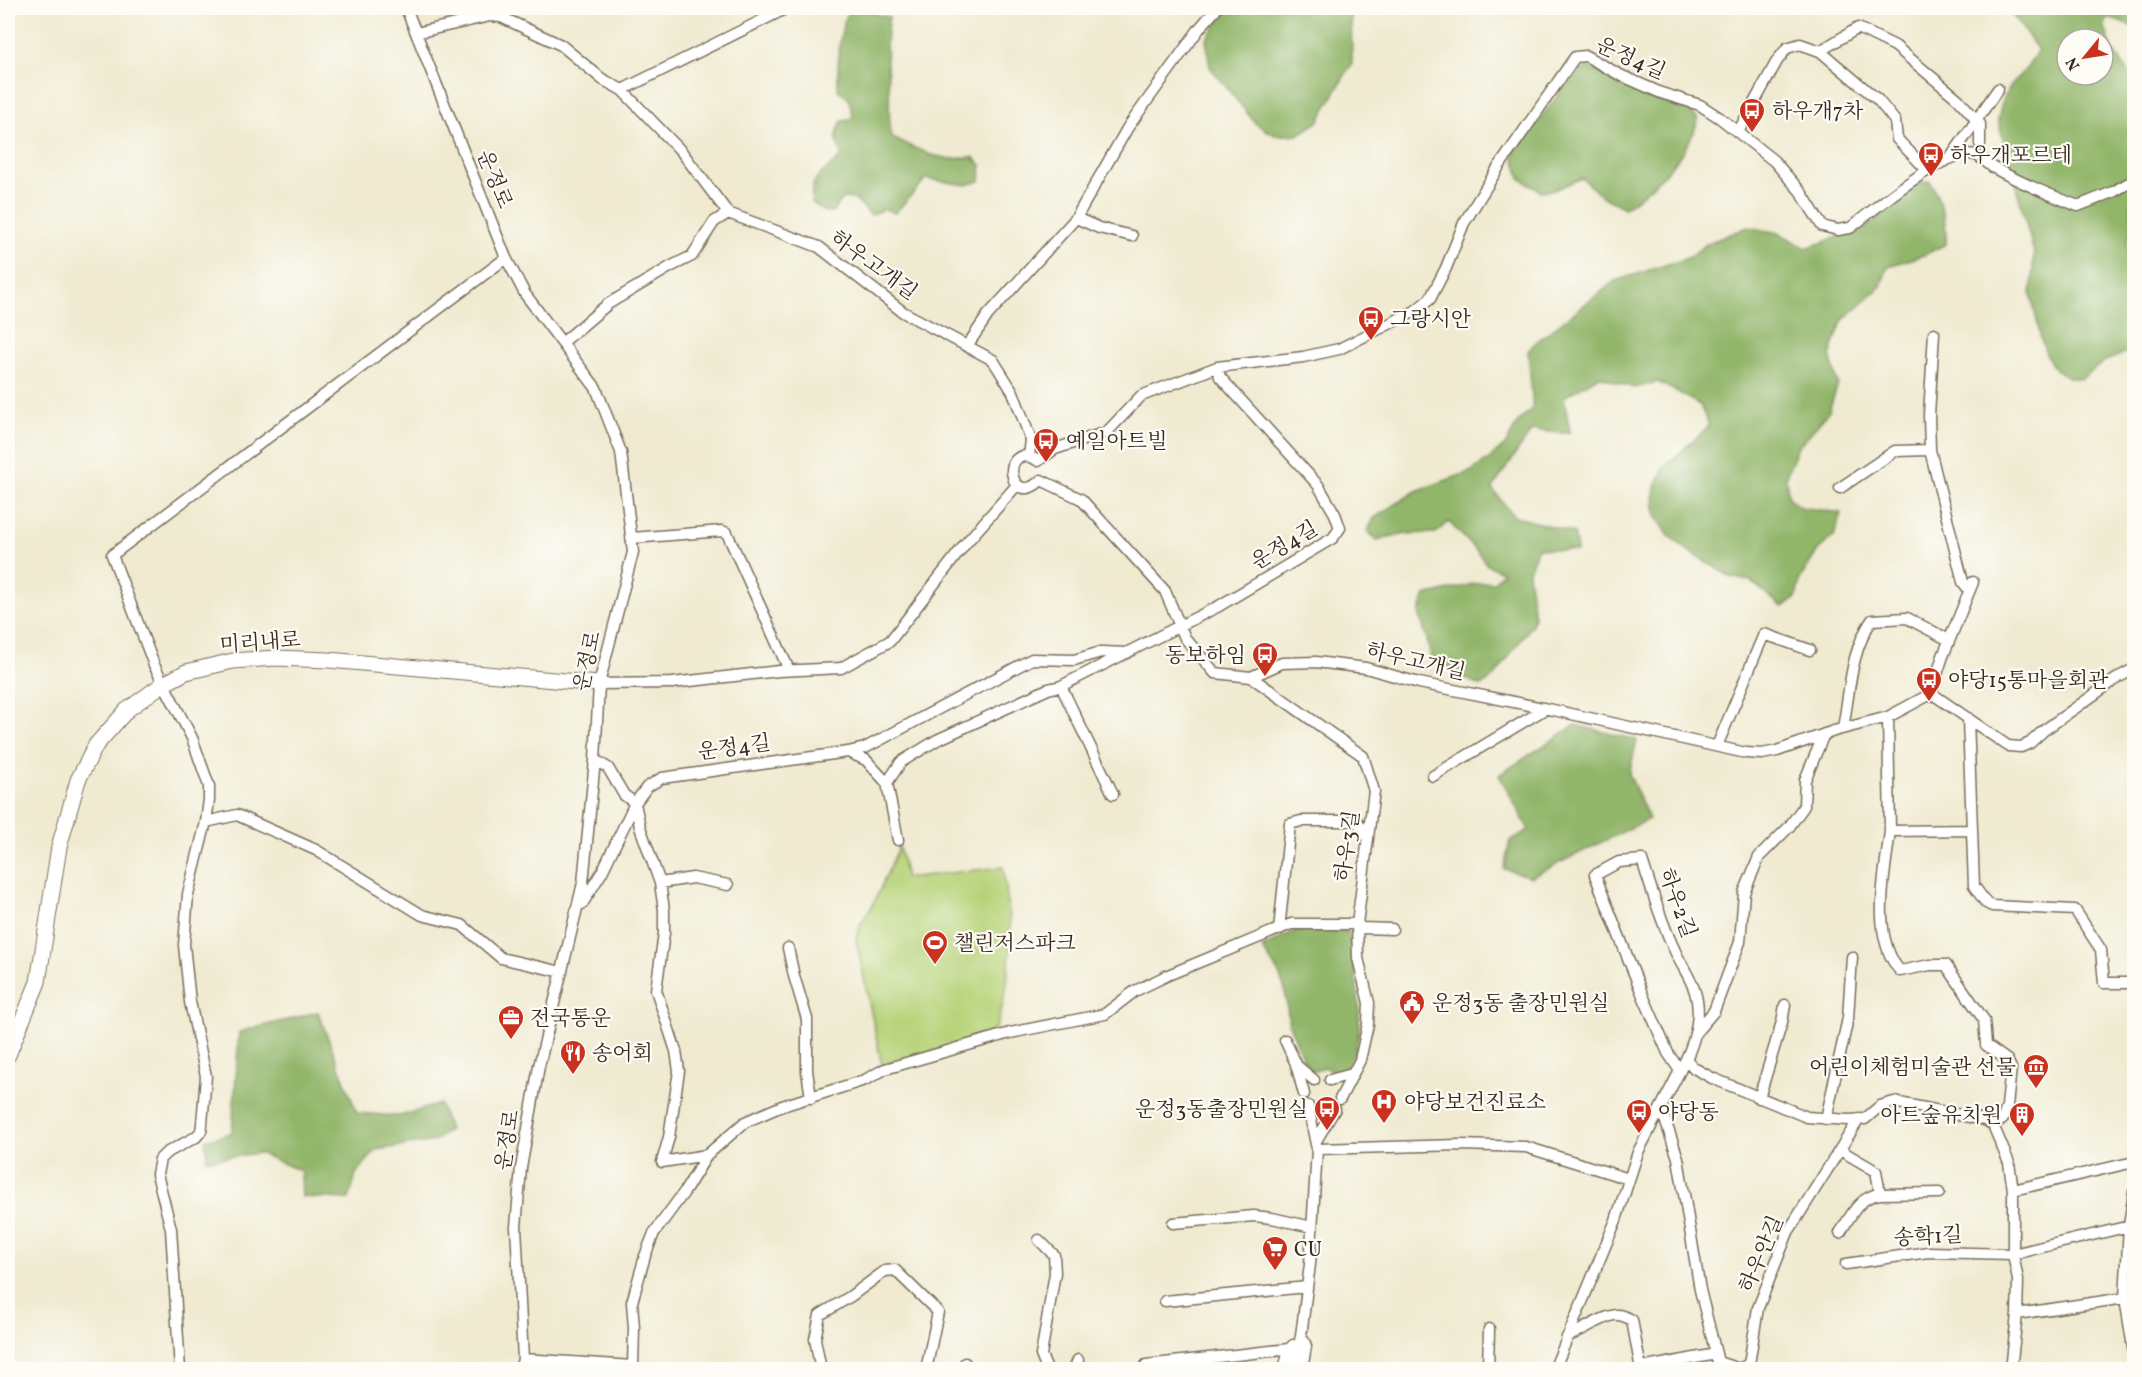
<svg xmlns="http://www.w3.org/2000/svg" width="2142" height="1377" font-family="Vollkorn,'Noto Serif KR',serif">
  <style>
    .green { fill: #b7d379; stroke: #797e4c; stroke-width: 1.5 }
    .forest { fill: #91b569; stroke: #667044; stroke-width: 1.5; fill-rule: evenodd }
    .lines { fill: none; stroke-linecap: round; stroke-linejoin: round }
    .street-casing { stroke: #7a6d5c; stroke-width: 13 }
    .secondary-casing { stroke: #7a6d5c; stroke-width: 17 }
    .street { stroke: #fff; stroke-width: 10 }
    .secondary { stroke: #fff; stroke-width: 15 }
    .labels { text-anchor: middle; stroke-width: 4.5; stroke-linejoin: round; paint-order: stroke }
    .street-label { font-size: 21px; fill: #3b2a1e; stroke: #fdfcf7 }
    .poi-label { font-size: 21px; fill: #3b2a1e; stroke: #fdfcf7; text-anchor: start }
  </style>
  <rect width="100%" height="100%" fill="#fdfcf7"/>
  <filter id="ink" filterUnits="userSpaceOnUse"><feTurbulence type="fractalNoise" baseFrequency=".0167" numOctaves="2"/><feDisplacementMap in="SourceGraphic" scale="12" xChannelSelector="R" yChannelSelector="G"/><feConvolveMatrix kernelMatrix="1 2 1 2 8 2 1 2 1" color-interpolation-filters="sRGB"/></filter>
  <filter id="wash" filterUnits="userSpaceOnUse"><feTurbulence type="fractalNoise" baseFrequency=".008" numOctaves="4" result="noise"/><feDisplacementMap in="SourceGraphic" scale="24" xChannelSelector="R" yChannelSelector="G"/><feGaussianBlur stdDeviation="1.35" result="paint"/><feColorMatrix in="noise" values="0 0 0 0 0 0 0 0 0 0 0 0 0 0 0 0 0 1.4 0 .05"/><feComposite in="paint" operator="in"/></filter>
  <g filter="url(#wash)">
    <rect width="100%" height="100%" fill="#efead0"/>
    <path class="green" d="M899,847L906,878L1003,867L1010,917V949L1007,984L1000,1016L995,1029L979,1039L882,1065L856,940L861,923L872,907Z"/>
    <path class="forest" d="M853,8L889,17C884,42 887,65 889,90C890,106 888,121 892,138L931,155L951,159L973,157L982,166L980,181L966,185L926,179L895,213L884,209L871,215L854,199L843,198L832,212H824L812,202C809,172 827,174 842,155C835,141 835,136 842,121L849,120L853,117L849,99L838,90C838,71 837,19 853,8Z
      M1228,8H1355L1351,11L1352,63L1318,122L1298,135H1275L1256,124L1210,67L1206,39Z
      M2002,8H2134V27L2109,18L2104,24L2112,48L2134,81V202L2131,204L2132,232L2126,245L2134,271V329L2128,352L2105,361L2081,379L2071,378L2055,370L2047,356L2041,339L2031,295L2034,253L1998,120L2003,98L2016,79L2027,68L2038,50L2016,19ZM2067,39H2103V75H2067Z
      M1588,67L1645,97L1688,110L1698,119C1690,154 1653,187 1625,208L1601,196L1582,178L1554,190L1540,191L1520,178L1513,153L1575,74Z
      M1930,181C1941,201 1947,222 1946,244L1924,255L1888,266L1881,286L1842,321L1830,356L1838,384L1828,413L1798,447L1786,476L1788,496L1800,507L1841,513L1834,536L1818,550L1800,579L1796,598L1782,607L1751,581L1731,577L1690,552L1669,536L1655,514L1654,492L1664,467L1709,426L1700,405L1676,391L1657,382L1634,388L1599,376L1564,397L1570,432L1561,433L1532,430L1492,489L1514,516L1574,533L1577,551L1538,548L1528,573L1534,616L1532,625L1494,677L1481,686L1465,678L1453,668L1432,663L1426,635L1419,614L1425,596L1477,583L1494,582L1503,572L1487,565L1476,550L1449,522L1436,533L1402,534L1376,540L1368,531L1373,519L1416,491L1472,471L1489,459L1506,444L1518,422L1533,408L1528,351L1536,342L1615,281L1688,258L1708,243L1748,227L1779,233L1806,248L1865,228L1918,184Z
      M1575,725L1637,740L1629,774L1649,819L1531,877L1504,869L1510,841L1529,830L1499,775Z
      M1296,930L1348,931C1354,967 1375,1052 1338,1074L1325,1067L1315,1071H1308L1289,1024L1285,990L1278,972L1262,948Z
      M318,1012L357,1113L400,1116L440,1104L449,1130L435,1141L376,1150L356,1174L349,1199L302,1197L301,1171L259,1153L207,1160L205,1140L232,1133L239,1032Z"/>
  </g>
  <g filter="url(#ink)">
    <g class="lines">
      <defs>
        <path id="street" d="M406,8L506,258L525,294L596,388L621,452L633,552L599,684L595,760L583,883L539,1066L521,1168L516,1227L523,1359L520,1370
          M416,33L490,16L501,17L561,45L602,79L622,90L681,151L728,213
          M1820,51L1858,28L1895,46L1958,99L1980,124V144
          M622,90L787,8
          M1738,132L1777,61L1787,48L1800,44L1820,51L1878,100L1895,121L1897,139L1928,171
          M1951,157L1998,89
          M1076,218L1099,228L1132,236
          M1934,333L1929,415L1930,450L1963,582L1969,590
          M562,343L608,304L670,267L692,256L714,222L728,213L819,247L903,312L993,360L1013,392L1031,440L1029,456
          M967,346L988,315L1076,218L1128,127L1199,29L1217,8
          M1035,459C999,442 1009,511 1041,480
          M1038,461L1055,449L1107,432L1141,396L1217,367L1303,357L1339,349L1415,311L1430,299L1446,268L1464,223L1498,168L1575,57L1586,56L1620,75L1661,93L1700,105L1720,118L1774,161L1801,192L1822,226L1838,230L1850,228C1874,210 1947,146 1975,155C1982,157 1988,164 1994,168C2021,183 2050,195 2078,206L2113,192L2134,180
          M1041,480L1081,499L1165,591L1185,638L1215,673L1251,677L1282,663L1316,662L1366,668L1419,683L1558,711L1746,753L1762,754L1777,751L1834,731L1888,717L1927,696L1934,695L2008,746L2021,747L2030,743L2043,731L2119,677L2134,669
          M1840,488L1895,451L1930,450
          M632,538L722,531L727,533L789,670
          M1251,677L1363,756L1374,791L1357,924L1358,958L1369,1003L1368,1024L1360,1060L1340,1099
          M599,684L672,683L779,671L841,668L890,641L966,543L1017,485
          M1061,686L1113,794
          M1930,696L1943,656L1973,582
          M1888,717L1890,831L1971,830
          M1968,718L1974,886L1986,903L1992,906L2075,910L2101,950L2104,983H2134
          M1843,728C1850,691 1850,652 1872,620L1907,618L1949,640
          M1717,746L1764,634L1810,650
          M848,752L865,748L1032,659L1074,660L1101,652L1127,653
          M595,760L608,768L624,795L635,803L640,827L660,883L693,878L728,885
          M1433,776L1545,709
          M206,822L237,815L316,850L422,915L462,925L501,958L562,972
          M898,840L887,783L901,762L937,740L1048,689L1061,686L1219,606L1333,538L1340,528L1335,514L1318,485L1220,377L1217,367
          M660,883L664,910V933L656,990L676,1051L679,1071L669,1137L662,1162L707,1155
          M582,904L602,872L635,803L647,787L662,778L848,752L866,760L887,783
          M1279,930L1290,824L1301,821H1357L1368,839
          M788,948L794,976L807,1019V1071L811,1098
          M1697,1031L1714,1011L1740,942L1744,893L1759,857L1789,827L1804,806L1805,780L1824,734
          M1285,1040L1296,1064L1304,1094
          M1686,1059L1694,1068L1712,1078L1807,1117L1848,1120L1865,1119L1880,1106L1894,1102L1985,1120L1993,1125L2003,1119L2007,1106L2011,1068L2007,1060L1986,1045L1984,1020L1946,965H1930L1900,971C1870,936 1885,873 1890,831
          M1296,1065L1314,1080
          M1330,1080L1352,1074
          M1759,1098L1782,1022L1785,1005
          M1661,1108L1678,1158L1700,1290L1718,1362L1739,1369L1749,1364L1758,1308L1788,1232L1859,1119
          M1826,1119L1848,1018L1852,957
          M1993,1125L2009,1163L2013,1190V1254L2018,1280L2017,1314L2011,1370
          M1316,1141L1335,1109
          M1317,1149L1460,1145L1526,1147L1629,1179
          M1840,1150L1876,1171L1880,1194L1939,1193
          M2013,1190L2134,1162
          M2134,1192L2129,1226L2125,1298L2134,1354
          M1173,1223L1254,1216L1272,1218L1312,1227
          M1840,1233C1850,1217 1859,1196 1880,1194
          M1039,1240L1054,1255L1055,1273L1041,1355L1047,1370
          M1846,1264L1928,1252L2013,1254L2134,1225
          M1165,1301L1307,1287
          M2017,1314L2125,1298
          M1567,1337C1579,1332 1609,1313 1618,1315C1622,1315 1628,1318 1632,1320L1640,1364L1647,1367L1716,1354
          M523,1359L633,1366L637,1370
          M1146,1365L1289,1349
          M633,1366L634,1328L632,1302L645,1256L654,1233L685,1191L707,1155L745,1122L782,1106L865,1080L885,1069L1010,1033L1105,1014L1135,991L1168,975L1291,924H1357L1362,928L1392,929
          M180,1370L171,1229L157,1174L160,1159L166,1153L196,1137L201,1131L202,1124L206,1076L190,1002L184,945L188,894L206,822L209,800V786L192,738L154,665L112,555L506,258
          M821,1370L815,1339L820,1315L851,1296L885,1271L895,1270L938,1312L926,1370
          M964,1370L965,1363
          M1074,1370L1078,1360
          M1284,1370L1289,1349L1293,1345
          M1293,1370L1301,1336L1310,1264L1317,1149L1308,1106
          M1302,1370L1306,1346L1304,1341
          M1488,1370L1489,1329
          M1554,1370L1616,1220L1638,1152L1686,1059C1695,1040 1702,1014 1695,992C1691,978 1681,965 1675,951C1661,922 1652,891 1642,860L1619,862L1595,875L1641,991L1668,1053L1680,1071"/>
        <path id="secondary" d="M8,1055L38,982L59,847L78,780L96,745L127,710L160,686L186,672L233,661L275,658L329,660L599,684"/>
      </defs>
      <use href="#street" class="street-casing"/>
      <use href="#secondary" class="secondary-casing"/>
      <use href="#street" class="street"/>
      <use href="#secondary" class="secondary"/>
    </g>
  </g>
  <defs>
    <symbol id="bus-pin" viewBox="-11 -11 22 30"><path d="M0 17L-7.5 6A9.5 9.5 0 1 1 7.5 6Z" fill="#c8321e" stroke="#fdfcf7"/><path d="M-5-6H5V4H4V6H2V4H-2V6H-4V4H-5ZM-3.5-4V0h7V-4ZM-3.5 1.2v1.5H-2V1.2ZM2 1.2v1.5H3.5V1.2Z" fill="#fff"/></symbol>
    <symbol id="stadium-pin" viewBox="-11 -11 22 30"><path d="M0 17L-7.5 6A9.5 9.5 0 1 1 7.5 6Z" fill="#c8321e" stroke="#fdfcf7"/><path d="M0-5a6.5 5 0 1 0 0 10a6.5 5 0 1 0 0-10ZM-3.5-1.8h7v3.6h-7Z" fill="#fff"/></symbol>
    <symbol id="civic-pin" viewBox="-11 -11 22 30"><path d="M0 17L-7.5 6A9.5 9.5 0 1 1 7.5 6Z" fill="#c8321e" stroke="#fdfcf7"/><path d="M-.6-6.5H3V-4.5H.6V-3L4-1V1h2V6H-6V1h2V-1L-.6-3ZM-1.2 2.5V6h2.4V2.5Z" fill="#fff"/></symbol>
    <symbol id="office-pin" viewBox="-11 -11 22 30"><path d="M0 17L-7.5 6A9.5 9.5 0 1 1 7.5 6Z" fill="#c8321e" stroke="#fdfcf7"/><path d="M-6-3h4V-5.5h4V-3h4V5H-6ZM-1-4.5V-3h2v-1.5ZM-6 0V1H6V0Z" fill="#fff"/></symbol>
    <symbol id="restaurant-pin" viewBox="-11 -11 22 30"><path d="M0 17L-7.5 6A9.5 9.5 0 1 1 7.5 6Z" fill="#c8321e" stroke="#fdfcf7"/><path d="M-5-6h1v4h1v-4h1v4h1v-4h1v5L-1.5 .5V6h-2V.5L-5-1ZM5-6V6H3V1.5H1.5Q1.5-4 5-6Z" fill="#fff"/></symbol>
    <symbol id="museum-pin" viewBox="-11 -11 22 30"><path d="M0 17L-7.5 6A9.5 9.5 0 1 1 7.5 6Z" fill="#c8321e" stroke="#fdfcf7"/><path d="M0-6L6-3V-2H-6V-3ZM-5-1h2V3h-2ZM-1-1h2V3h-2ZM3-1h2V3H3ZM-6 4H6V6H-6Z" fill="#fff"/></symbol>
    <symbol id="hospital-pin" viewBox="-11 -11 22 30"><path d="M0 17L-7.5 6A9.5 9.5 0 1 1 7.5 6Z" fill="#c8321e" stroke="#fdfcf7"/><path d="M-5-5h3v3.5h4V-5h3V5h-3V1.5h-4V5h-3Z" fill="#fff"/></symbol>
    <symbol id="building-pin" viewBox="-11 -11 22 30"><path d="M0 17L-7.5 6A9.5 9.5 0 1 1 7.5 6Z" fill="#c8321e" stroke="#fdfcf7"/><path d="M-4-6H4V6H1V3H-1V6H-4ZM-2.5-4.3h1.7v1.8h-1.7ZM.8-4.3h1.7v1.8H.8ZM-2.5-1h1.7V.8h-1.7ZM.8-1h1.7V.8H.8Z" fill="#fff"/></symbol>
    <symbol id="supermarket-pin" viewBox="-11 -11 22 30"><path d="M0 17L-7.5 6A9.5 9.5 0 1 1 7.5 6Z" fill="#c8321e" stroke="#fdfcf7"/><path d="M-6-5.5h2.5l.6 2H6L4.5 2H-2.5L-4.4-4H-6ZM-1.5 3.2a1.3 1.3 0 1 0 .1 0ZM3 3.2a1.3 1.3 0 1 0 .1 0Z" fill="#fff"/></symbol>
  </defs>
  <g fill-rule="evenodd">
    <use href="#bus-pin" x="1737" y="96" width="30" height="40"/>
    <use href="#bus-pin" x="1916" y="140" width="30" height="40"/>
    <use href="#bus-pin" x="1356" y="304" width="30" height="40"/>
    <use href="#bus-pin" x="1031" y="426" width="30" height="40"/>
    <use href="#bus-pin" x="1250" y="640" width="30" height="40"/>
    <use href="#bus-pin" x="1914" y="665" width="30" height="40"/>
    <use href="#stadium-pin" x="920" y="928" width="30" height="40"/>
    <use href="#civic-pin" x="1397" y="988" width="30" height="40"/>
    <use href="#office-pin" x="496" y="1003" width="30" height="40"/>
    <use href="#restaurant-pin" x="558" y="1038" width="30" height="40"/>
    <use href="#museum-pin" x="2021" y="1052" width="30" height="40"/>
    <use href="#hospital-pin" x="1369" y="1087" width="30" height="40"/>
    <use href="#bus-pin" x="1312" y="1094" width="30" height="40"/>
    <use href="#bus-pin" x="1624" y="1097" width="30" height="40"/>
    <use href="#building-pin" x="2007" y="1100" width="30" height="40"/>
    <use href="#supermarket-pin" x="1260" y="1234" width="30" height="40"/>
  </g>
  <g class="labels">
    <g class="street-label">
      <text transform="translate(1631 58) rotate(24)" y="7">운정4길</text>
      <text transform="translate(495 179) rotate(68)" y="7">운정로</text>
      <text transform="translate(874 265) rotate(36)" y="7">하우고개길</text>
      <text transform="translate(1284 545) rotate(-31)" y="7">운정4길</text>
      <text transform="translate(260 642) rotate(-4)" y="7">미리내로</text>
      <text transform="translate(587 661) rotate(-78)" y="7">운정로</text>
      <text transform="translate(1416 661) rotate(13)" y="7">하우고개길</text>
      <text transform="translate(734 747) rotate(-8)" y="7">운정4길</text>
      <text transform="translate(1347 846) rotate(-82)" y="7">하우3길</text>
      <text transform="translate(1678 903) rotate(70)" y="7">하우2길</text>
      <text transform="translate(507 1140) rotate(-81)" y="7">운정로</text>
      <text transform="translate(1928 1236) rotate(-3)" y="7">송학1길</text>
      <text transform="translate(1761 1254) rotate(-67)" y="7">하우안길</text>
    </g>
    <g class="poi-label">
      <text x="1772" y="118">하우개7차</text>
      <text x="1950" y="162">하우개포르테</text>
      <text x="1390" y="326">그랑시안</text>
      <text x="1066" y="448">예일아트빌</text>
      <text x="1246" y="662" text-anchor="end">동보하임</text>
      <text x="1948" y="687">야당15통마을회관</text>
      <text x="954" y="950">챌린저스파크</text>
      <text x="1432" y="1010">운정3동 출장민원실</text>
      <text x="530" y="1025">전국통운</text>
      <text x="592" y="1060">송어회</text>
      <text x="2016" y="1074" text-anchor="end">어린이체험미술관 선물</text>
      <text x="1404" y="1109">야당보건진료소</text>
      <text x="1308" y="1116" text-anchor="end">운정3동출장민원실</text>
      <text x="1658" y="1119">야당동</text>
      <text x="2002" y="1122" text-anchor="end">아트숲유치원</text>
      <text x="1294" y="1256">CU</text>
    </g>
  </g>
  <rect width="2142" height="1377" fill="none" stroke="#fdfcf7" stroke-width="30"/>
  <g transform="translate(2085 57) rotate(240)"><circle r="28" fill="#fdfcf7" stroke="#afa8a0" stroke-width="1.5"/>
  <path d="M0-4.5L10 22L0 15L-10 22Z" fill="#c8321e"/>
  <text y="-9" font-size="16" font-weight="bold" text-anchor="middle" fill="#3b2a1e">N</text>
  </g>
</svg>
